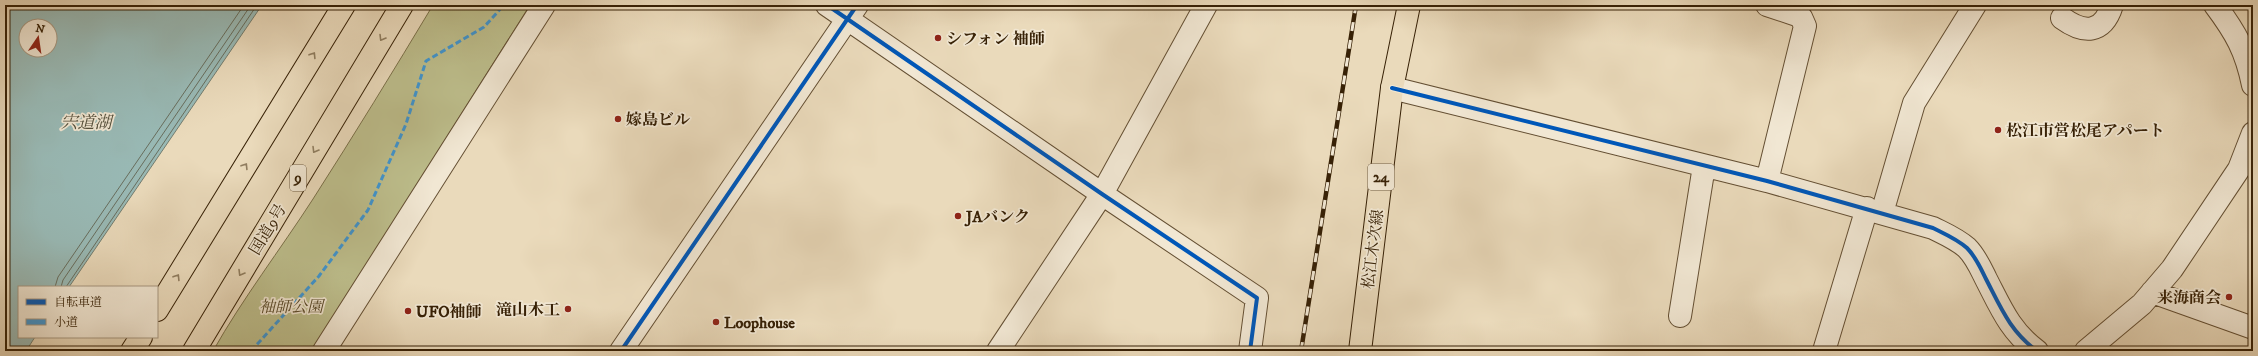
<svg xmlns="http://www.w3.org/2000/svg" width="2258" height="356" font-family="'IM FELL DW Pica','Noto Serif JP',serif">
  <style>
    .green { fill: #bdbe8c; stroke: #7a7049 }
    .water { fill: #99bab6; stroke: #727d70; fill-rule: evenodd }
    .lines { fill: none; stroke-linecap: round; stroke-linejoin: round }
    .shore { stroke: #686e5e; stroke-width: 1 }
    .minor-casing { stroke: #644f33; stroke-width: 24 }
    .major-casing { stroke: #372106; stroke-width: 24 }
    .highway-casing { stroke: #372106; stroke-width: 24 }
    .minor { stroke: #f1e7d3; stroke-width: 22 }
    .major { stroke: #eadabb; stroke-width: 22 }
    .highway { stroke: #eadabb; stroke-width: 22 }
    .rail-casing { stroke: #372106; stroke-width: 4.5 }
    .rail { stroke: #f1e7d3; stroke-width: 3; stroke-dasharray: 9; stroke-linecap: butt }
    .quiet { stroke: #3e95d1; stroke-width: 3; stroke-dasharray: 6 3; stroke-linecap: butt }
    .cycleway-casing { stroke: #f1e7d3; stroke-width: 6 }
    .cycleway { stroke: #0057b8; stroke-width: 4 }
    .oneway { stroke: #907e60 }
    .poi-dot { fill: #8f2418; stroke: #f1e7d3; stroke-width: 1.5 }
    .labels { text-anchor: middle; stroke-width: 3.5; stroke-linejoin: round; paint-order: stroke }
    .shield { fill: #f1e7d3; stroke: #6f5c44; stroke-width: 1 }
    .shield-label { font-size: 15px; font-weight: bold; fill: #372106 }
    .poi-label { font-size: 16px; font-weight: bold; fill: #372106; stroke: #f1e7d3; text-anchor: start }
    .street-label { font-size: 16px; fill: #372106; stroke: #f1e7d3 }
    .park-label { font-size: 16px; font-style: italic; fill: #584828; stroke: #f1e7d3 }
    .water-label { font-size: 17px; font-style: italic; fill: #544f3b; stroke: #f1e7d3 }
  </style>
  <rect width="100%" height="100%" fill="#eadabb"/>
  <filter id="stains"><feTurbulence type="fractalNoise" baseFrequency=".005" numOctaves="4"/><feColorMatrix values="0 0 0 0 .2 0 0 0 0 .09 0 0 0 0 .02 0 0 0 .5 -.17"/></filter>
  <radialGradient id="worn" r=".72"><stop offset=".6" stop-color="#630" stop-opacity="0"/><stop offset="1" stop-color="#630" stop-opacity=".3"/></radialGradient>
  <path class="green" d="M433,5H530L312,351H213C243,298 280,250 313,199C354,135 394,70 433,5Z"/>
  <path class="water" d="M5,5H262L69,287H19V337H35L26,351H5ZM26,26H50V50H26Z"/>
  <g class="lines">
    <path class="shore" d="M55,287L58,277L244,5
      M61,287L63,280L251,5
      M66,287L257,5"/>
    <defs>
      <path id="minor" d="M827,5L1102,194L1257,298L1250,351
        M1767,5L1797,15L1801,17L1805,26L1767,181
        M2215,5C2236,33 2246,51 2253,85
        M2062,18C2084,34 2103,34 2112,5
        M1392,88L1767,181L1933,228C1945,234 1957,239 1967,248C1976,257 1981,269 1986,279C2001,308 2010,331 2037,351
        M1882,213L1914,103L1975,5
        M2152,292L2253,328
        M1680,316L1704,166
        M324,351L544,5
        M621,351L857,5
        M998,351L1102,194L1206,5
        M1824,351L1867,208
        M2086,351L2142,304L2172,269L2239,169L2253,133"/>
      <path id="major" d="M1360,351L1392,88L1409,5"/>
      <path id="highway" d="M157,310L344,5
        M132,351L141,337
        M194,351L402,5"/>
    </defs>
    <use href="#minor" class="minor-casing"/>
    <use href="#major" class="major-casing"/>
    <use href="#highway" class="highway-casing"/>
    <use href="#minor" class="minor"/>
    <use href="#major" class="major"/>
    <use href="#highway" class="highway"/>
    <defs>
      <path id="rail" d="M1301,351L1356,5"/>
    </defs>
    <use href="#rail" class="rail-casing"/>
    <use href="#rail" class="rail"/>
    <path class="quiet" d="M251,351L319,276L368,210L406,124L426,61L484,27L504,5"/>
    <defs>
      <path id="cycleway" d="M827,5L1102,194L1257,298L1250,351
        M1392,88L1767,181L1933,228C1945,234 1957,239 1967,248C1976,257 1981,269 1986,279C2001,308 2010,331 2037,351
        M621,351L857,5"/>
    </defs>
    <use href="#cycleway" class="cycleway-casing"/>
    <use href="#cycleway" class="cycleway"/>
  </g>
  <defs><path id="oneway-chevron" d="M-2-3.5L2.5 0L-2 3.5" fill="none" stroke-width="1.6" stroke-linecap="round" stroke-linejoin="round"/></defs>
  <g class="oneway">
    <use href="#oneway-chevron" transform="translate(382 38) rotate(121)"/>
    <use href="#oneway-chevron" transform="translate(313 55) rotate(-58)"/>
    <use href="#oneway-chevron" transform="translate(315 150) rotate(121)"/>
    <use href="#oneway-chevron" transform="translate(245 166) rotate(-58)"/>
    <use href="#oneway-chevron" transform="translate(241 273) rotate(121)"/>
    <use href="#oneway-chevron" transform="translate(177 277) rotate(-58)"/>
  </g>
  <g class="poi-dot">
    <circle cx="938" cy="38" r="4"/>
    <circle cx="618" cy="119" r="4"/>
    <circle cx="1998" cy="130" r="4"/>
    <circle cx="958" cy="216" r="4"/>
    <circle cx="2229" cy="297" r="4"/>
    <circle cx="568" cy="309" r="4"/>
    <circle cx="408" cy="311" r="4"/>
    <circle cx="716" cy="322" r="4"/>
  </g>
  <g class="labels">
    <g class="shield">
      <rect x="1368" y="164" width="26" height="26" rx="3"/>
      <rect x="290" y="165" width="16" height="26" rx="3"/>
    </g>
    <g class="shield-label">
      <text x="1381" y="182">24</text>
      <text x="298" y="183">9</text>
    </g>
    <g class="poi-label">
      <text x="946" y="44">シフォン 袖師</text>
      <text x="626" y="125">嫁島ビル</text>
      <text x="2006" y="136">松江市営松尾アパート</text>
      <text x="966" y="222">JAバンク</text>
      <text x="2221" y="303" text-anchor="end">来海商会</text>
      <text x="560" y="315" text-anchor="end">滝山木工</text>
      <text x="416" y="317">UFO袖師</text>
      <text x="724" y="328">Loophouse</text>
    </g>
    <g class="street-label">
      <text transform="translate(267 229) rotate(-59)" y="6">国道9号</text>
      <text transform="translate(1372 249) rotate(-83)" y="6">松江木次線</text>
    </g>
    <g class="park-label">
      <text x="291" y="312">袖師公園</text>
    </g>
    <g class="water-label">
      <text x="86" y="128">宍道湖</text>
    </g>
  </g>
  <rect width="2258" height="356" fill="none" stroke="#eadabb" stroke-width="20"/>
  <rect x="6" y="6" width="2246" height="344" fill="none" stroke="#372106" stroke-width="2"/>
  <rect x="10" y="10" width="2238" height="336" fill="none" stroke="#372106"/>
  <rect x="18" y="286" width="140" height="52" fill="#f1e7d3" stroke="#a79881"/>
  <rect x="26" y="299" width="20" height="6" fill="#0057b8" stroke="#a79881"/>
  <text x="54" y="306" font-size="12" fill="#372106">自転車道</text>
  <rect x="26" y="319" width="20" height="6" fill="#3e95d1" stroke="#a79881"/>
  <text x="54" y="326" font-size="12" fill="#372106">小道</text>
  <g transform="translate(38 38) rotate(13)"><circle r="19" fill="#f1e7d3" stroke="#a79881"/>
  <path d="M0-3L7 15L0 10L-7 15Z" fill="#8f2418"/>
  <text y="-6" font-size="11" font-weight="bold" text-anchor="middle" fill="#372106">N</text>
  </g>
  <rect width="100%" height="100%" filter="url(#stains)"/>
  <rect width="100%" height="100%" fill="url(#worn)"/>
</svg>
